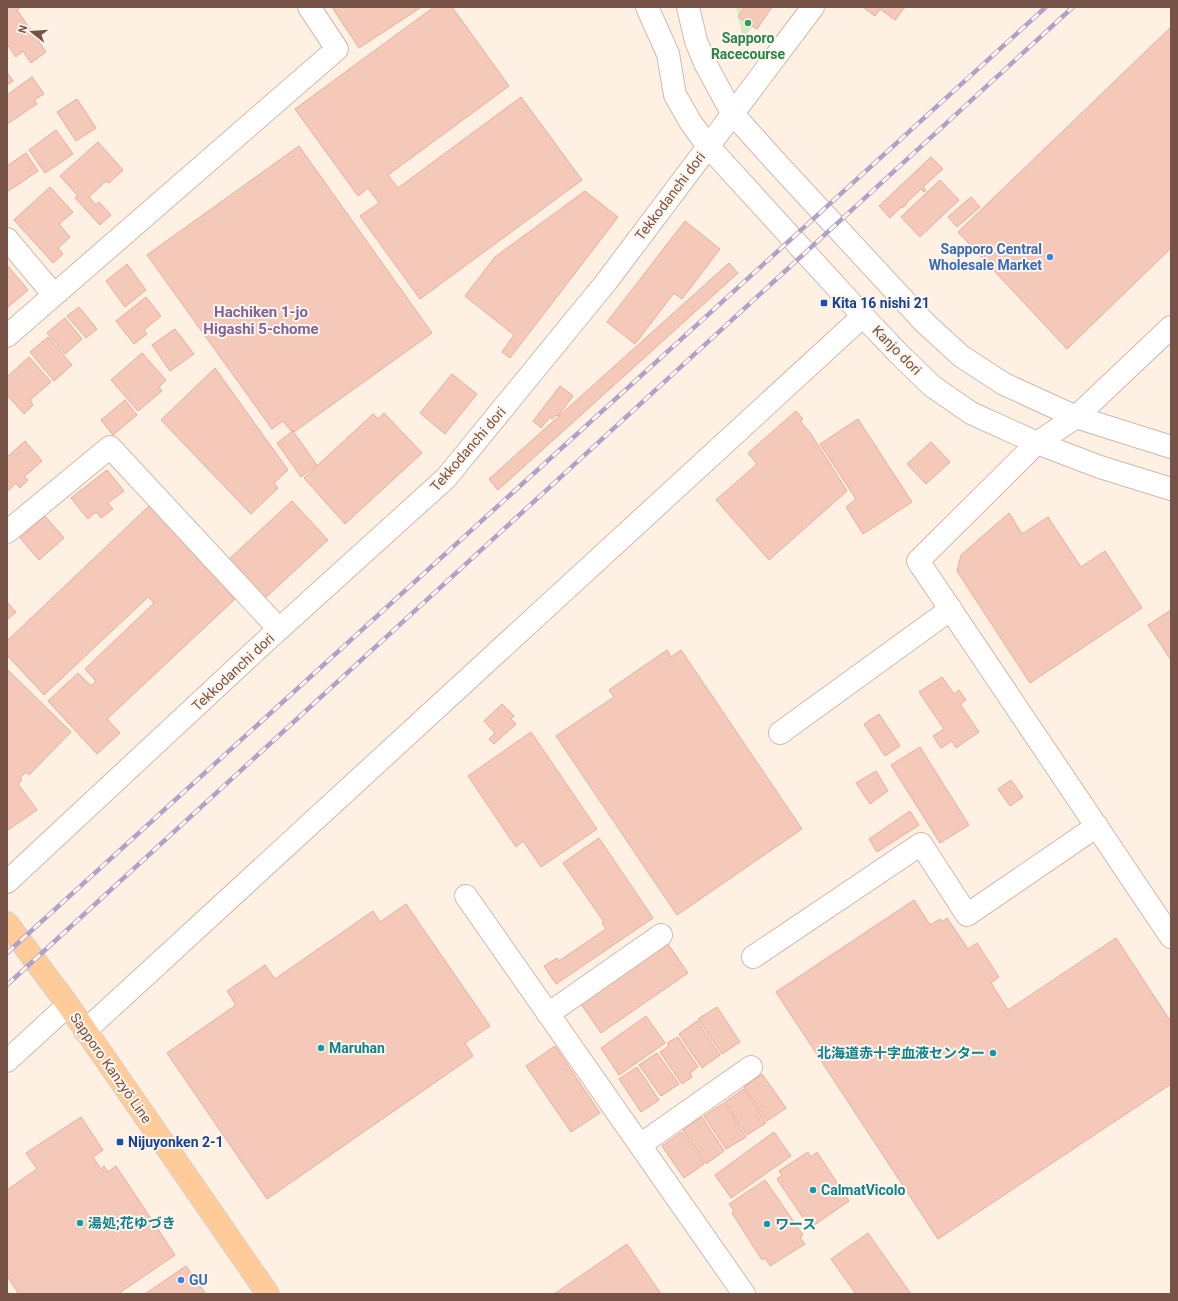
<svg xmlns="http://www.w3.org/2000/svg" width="1178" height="1301" font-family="Roboto,'Noto Sans JP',sans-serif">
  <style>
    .green { fill: #d8ecc1 }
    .building { fill: #f5c9b9; stroke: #e9ad98 }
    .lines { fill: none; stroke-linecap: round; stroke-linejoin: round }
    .minor-casing { stroke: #d2b8ab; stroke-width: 24 }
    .major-casing { stroke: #d9cfcb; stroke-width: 24 }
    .minor { stroke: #fff; stroke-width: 22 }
    .major { stroke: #fc9; stroke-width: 22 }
    .rail-casing { stroke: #b1a1c8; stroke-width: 4.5 }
    .rail { stroke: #fff5eb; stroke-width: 3; stroke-dasharray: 9; stroke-linecap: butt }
    .leisure-dot { fill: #2e9e5b; stroke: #fff5eb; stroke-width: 1.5 }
    .shop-dot { fill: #3f7fe0; stroke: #fff5eb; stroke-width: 1.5 }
    .transit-dot { fill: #1a4fb4; stroke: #fff5eb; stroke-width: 1.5 }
    .culture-dot { fill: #0f9aa8; stroke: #fff5eb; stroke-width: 1.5 }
    .labels { text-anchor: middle; stroke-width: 4; stroke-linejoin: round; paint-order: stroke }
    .leisure-label { font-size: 14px; font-weight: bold; fill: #27864d; stroke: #fff5eb }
    .street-label { font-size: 14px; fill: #775347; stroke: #fff5eb }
    .shop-label { font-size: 14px; font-weight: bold; fill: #366cbe; stroke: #fff5eb; text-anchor: end }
    .transit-label { font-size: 14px; font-weight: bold; fill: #164399; stroke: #fff5eb; text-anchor: start }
    .culture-label { font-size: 14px; font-weight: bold; fill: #0d838f; stroke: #fff5eb; text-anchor: start }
    .neighbourhood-label { font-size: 15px; font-weight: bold; fill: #81629b; stroke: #fff5eb }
  </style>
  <rect width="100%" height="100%" fill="#fef0e3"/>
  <path class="green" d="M736,7H769L743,38Z"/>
  <path class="building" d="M7,7H21L17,10L46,52L31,63L23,51L16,57L7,44Z
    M332,7H419L420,8L359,48Z
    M434,7H452L509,86L388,175L398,188L521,97L582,180L420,299L360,216L379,203L368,188L358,196L295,109Z
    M745,7H772L757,29L738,17Z
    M863,7H905L895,20L880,9L875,16Z
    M1171,27V248L1067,349L958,232Z
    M7,72L13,81L7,85Z
    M32,77L44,94L34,100L37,104L7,124V95Z
    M77,99L96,128L76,141L57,112Z
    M56,130L73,154L45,173L29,150Z
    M98,142L123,170L109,183L106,181L89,197L96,205L99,202L111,215L100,225L75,198L78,196L60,176Z
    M299,146L432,333L294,432L293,430L291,431L283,421L272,429L147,255Z
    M26,153L38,171L7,192V166Z
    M931,157L943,169L923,187L926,190L924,192L921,189L906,203L907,204L902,208L901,207L890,218L879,206Z
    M940,180L959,200L920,237L901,217Z
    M50,187L73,212L59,224L70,237L58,248L63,254L53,263L14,220Z
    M585,191L618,217L510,358L502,352L514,335L465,296L495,257Z
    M971,197L980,207L957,227L948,217Z
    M685,221L720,249L682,299L674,293L635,344L607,322Z
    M729,263L738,273L498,490L489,479Z
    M127,264L146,290L125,307L106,281Z
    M7,265L28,290L7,308Z
    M146,297L161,316L144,330L147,334L134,344L116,321Z
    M79,307L97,329L86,338L67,316Z
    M65,318L82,339L65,354L47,333Z
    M175,329L194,354L170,371L152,345Z
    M48,337L72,365L54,381L30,352Z
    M142,353L166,380L159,387L162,391L138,411L111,380Z
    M29,357L51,382L30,400L33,405L24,414L7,395V375L8,376Z
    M215,368L288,470L274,483L278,488L251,514L161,420Z
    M452,374L477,394L445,434L420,413Z
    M560,386L573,396L558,416L556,415L552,419L550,417L541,428L533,421Z
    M125,400L137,415L113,435L101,420Z
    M796,411L803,419L800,421L811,434L847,491L769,560L716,500L757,464L748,453Z
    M384,413L422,453L345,524L304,478L373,414L378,419Z
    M858,419L912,502L863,534L846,507L856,499L820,444Z
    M293,431L317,465L301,477L277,443Z
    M25,441L42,461L24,477L28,480L20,488L16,483L7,492V457Z
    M931,442L950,462L926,484L907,464Z
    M107,470L124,491L108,503L113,509L101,518L96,512L88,519L71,498Z
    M292,501L328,540L264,599L228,560Z
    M149,506L235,599L107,719L120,733L97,754L48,701L78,673L91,686L96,681L85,669L154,603L148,597L44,695L7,655V641Z
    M1009,513L1022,534L1048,517L1081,567L1105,551L1142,608L1030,683L957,571L961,555Z
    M45,516L64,538L39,560L20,538Z
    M7,602L16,612L7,620Z
    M1171,610V660L1148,625Z
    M667,650L671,657L681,650L802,829L677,915L556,736L614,697L609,690Z
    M7,669L71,732L29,775L26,772L20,778L22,780L18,784L37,810L8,830L7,828Z
    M942,677L954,694L959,690L966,700L960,704L979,732L956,748L952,741L941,748L933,736L944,729L919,692Z
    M502,704L514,716L511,719L516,724L494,744L489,739L495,733L484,721Z
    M879,714L900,746L885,756L864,724Z
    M531,732L597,829L541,867L523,841L516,847L468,776Z
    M920,747L969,825L940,843L891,765Z
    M876,771L888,791L870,804L856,783Z
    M1011,780L1023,797L1010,806L998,789Z
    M910,811L919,825L877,852L869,839Z
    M599,838L653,918L556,984L544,966L557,958L559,961L606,929L602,923L604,922L563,863Z
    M914,900L930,925L940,919L942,922L947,918L968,949L977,943L999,977L991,983L1008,1010L1116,938L1171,1022V1084L938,1239L776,992Z
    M406,904L490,1026L465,1043L473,1056L267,1199L167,1053L236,1005L227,991L265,965L275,979L373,911L380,922Z
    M668,944L688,973L601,1033L579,1001Z
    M717,1007L740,1042L722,1054L698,1019Z
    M646,1016L665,1043L619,1075L601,1048Z
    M697,1021L720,1055L702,1068L679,1034Z
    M678,1037L698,1067L690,1073L692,1077L682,1084L660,1052L669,1046L667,1043Z
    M555,1046L600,1113L571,1132L526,1066Z
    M657,1053L679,1084L661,1096L639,1065Z
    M637,1067L659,1100L641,1112L619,1079Z
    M762,1074L786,1108L767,1121L744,1087Z
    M744,1089L766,1123L747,1135L725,1102Z
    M724,1103L746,1137L726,1149L704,1116Z
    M81,1117L103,1150L93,1157L101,1169L104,1166L108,1172L116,1166L175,1255L118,1294H19L7,1276V1190L37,1169L26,1153Z
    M702,1117L724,1151L706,1164L683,1130Z
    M682,1132L704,1164L684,1178L662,1146Z
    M774,1132L791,1156L731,1198L715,1175Z
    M808,1152L811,1157L817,1152L849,1201L810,1228L777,1179L782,1175L779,1171Z
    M765,1180L803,1235L800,1238L805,1244L770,1266L765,1258L762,1260L732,1213L734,1211L729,1204Z
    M868,1233L911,1294H856L831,1259Z
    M627,1244L661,1294H554Z
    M186,1266L206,1294H145Z"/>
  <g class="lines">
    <defs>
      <path id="minor" d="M647,7L668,54L675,95L691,123L708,146L863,316L898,353L932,386L971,413L1037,443L1100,467L1171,489
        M688,7L696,41L705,63L732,113L776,162L925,323L961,356L1004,384L1076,417L1171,447
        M7,239L54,295
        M1171,327L1076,417L1037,443L918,561L1171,937
        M7,336L337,49L309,7
        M7,532L110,447L279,629
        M780,733L951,609
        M7,882L256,650L446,478L607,281L813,7
        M466,896L744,1294
        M753,957L921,844L967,915L1097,826
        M548,1014L661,935
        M85,1031L863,316
        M7,1061L68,1005
        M640,1145L751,1067"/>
      <path id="major" d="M7,923L68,1005L268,1294"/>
    </defs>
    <use href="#minor" class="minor-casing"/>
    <use href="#major" class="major-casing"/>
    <use href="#minor" class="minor"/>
    <use href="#major" class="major"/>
    <defs>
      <path id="rail" d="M7,953L1046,7
        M7,985L1073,7"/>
    </defs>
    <use href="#rail" class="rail-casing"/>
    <use href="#rail" class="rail"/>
  </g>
  <circle class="leisure-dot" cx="748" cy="23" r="4"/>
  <g class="shop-dot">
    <circle cx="1050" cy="257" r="4"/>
    <circle cx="181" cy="1280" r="4"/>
  </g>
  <g class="transit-dot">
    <rect x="820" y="299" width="8" height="8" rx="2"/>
    <rect x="116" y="1138" width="8" height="8" rx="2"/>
  </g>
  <g class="culture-dot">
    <circle cx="321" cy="1048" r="4"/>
    <circle cx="993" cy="1053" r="4"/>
    <circle cx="813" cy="1190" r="4"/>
    <circle cx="80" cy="1223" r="4"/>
    <circle cx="767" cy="1224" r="4"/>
  </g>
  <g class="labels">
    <g class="leisure-label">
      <text x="748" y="43">Sapporo<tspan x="748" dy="16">Racecourse</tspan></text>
    </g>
    <g class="street-label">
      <text transform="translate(670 196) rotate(-53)" y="5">Tekkodanchi dori</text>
      <text transform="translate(897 350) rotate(45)" y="5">Kanjo dori</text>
      <text transform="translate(468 449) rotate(-49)" y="5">Tekkodanchi dori</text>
      <text transform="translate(233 672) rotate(-43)" y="5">Tekkodanchi dori</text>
      <text transform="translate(111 1068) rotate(55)" y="5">Sapporo Kanzyō Line</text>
    </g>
    <g class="shop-label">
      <text x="1042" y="254">Sapporo Central<tspan x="1042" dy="16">Wholesale Market</tspan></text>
      <text x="189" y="1285" text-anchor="start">GU</text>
    </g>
    <g class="transit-label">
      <text x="832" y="308">Kita 16 nishi 21</text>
      <text x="128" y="1147">Nijuyonken 2-1</text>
    </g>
    <g class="culture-label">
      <text x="329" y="1053">Maruhan</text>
      <text x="985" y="1058" text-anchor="end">北海道赤十字血液センター</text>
      <text x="821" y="1195">CalmatVicolo</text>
      <text x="88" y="1228">湯処;花ゆづき</text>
      <text x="775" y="1229">ワース</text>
    </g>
    <g class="neighbourhood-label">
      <text x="261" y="317">Hachiken 1-jo<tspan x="261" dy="17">Higashi 5-chome</tspan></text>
    </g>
  </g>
  <rect width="1178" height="1301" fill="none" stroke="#775347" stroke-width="16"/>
  <g transform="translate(32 32) rotate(287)" stroke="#fff5eb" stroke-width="3" paint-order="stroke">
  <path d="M0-3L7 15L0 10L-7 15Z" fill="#775347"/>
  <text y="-6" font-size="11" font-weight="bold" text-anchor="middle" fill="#775347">N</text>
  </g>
</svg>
